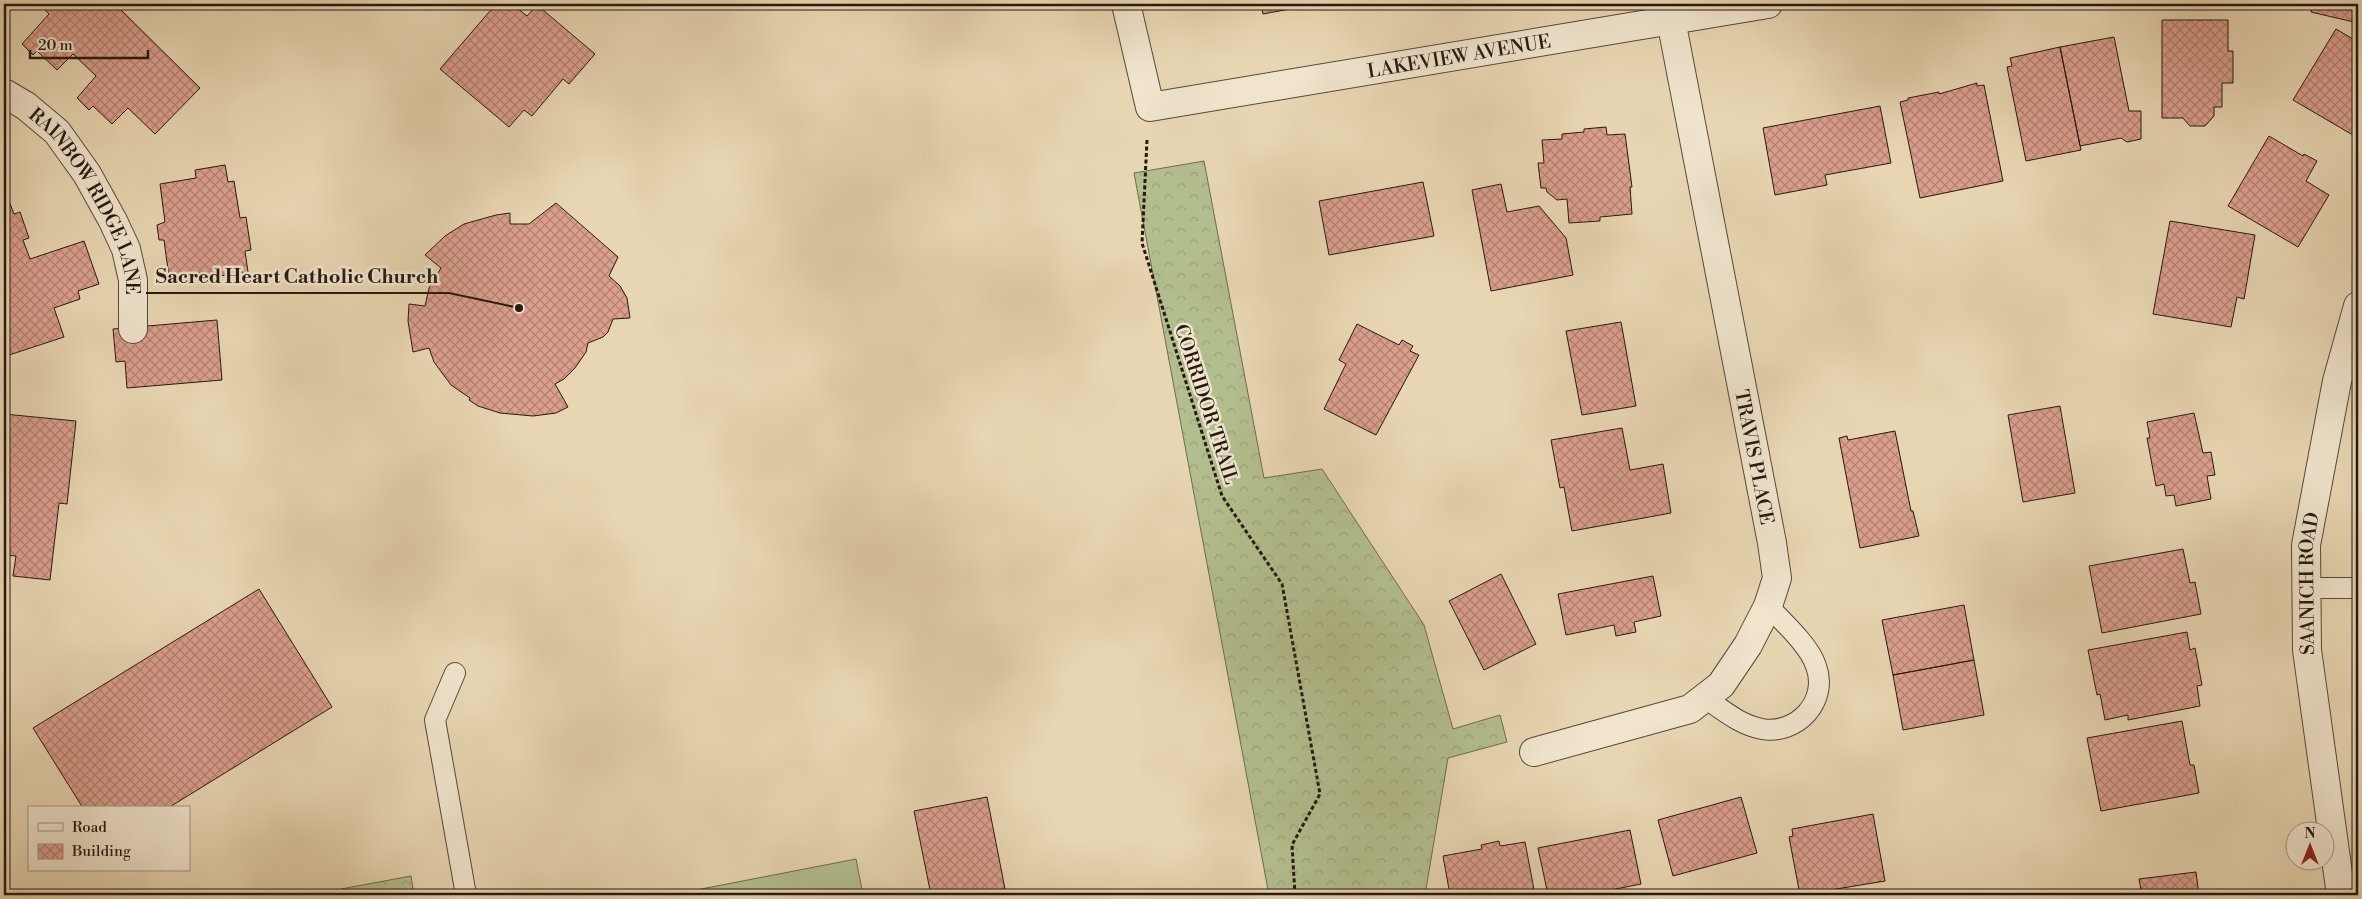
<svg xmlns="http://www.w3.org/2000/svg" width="2362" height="899" font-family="'Libre Bodoni',serif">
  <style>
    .forest { fill: url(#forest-crowns); stroke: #6c6c50 }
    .garden { fill: #b3be8e; stroke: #6c6c50 }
    .building { fill: url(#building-cross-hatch); stroke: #251912 }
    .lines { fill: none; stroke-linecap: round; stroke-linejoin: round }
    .service-casing { stroke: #56483a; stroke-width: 22 }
    .minor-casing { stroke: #56483a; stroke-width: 30 }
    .tertiary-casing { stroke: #56483a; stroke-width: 30 }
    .path { stroke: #251912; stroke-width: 3; stroke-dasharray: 4 2.5; stroke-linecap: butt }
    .service { stroke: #f0e4cd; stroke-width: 20 }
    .minor { stroke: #f0e4cd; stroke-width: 28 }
    .tertiary { stroke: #f0e4cd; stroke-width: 28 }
    .labels { text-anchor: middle; stroke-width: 5; stroke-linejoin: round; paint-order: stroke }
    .street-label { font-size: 19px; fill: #251912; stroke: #f0e4cd }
    .leader { fill: none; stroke: #251912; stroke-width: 2 }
    .callout-dot { fill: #251912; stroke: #f0e4cd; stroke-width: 2 }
    .callout-label { font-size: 20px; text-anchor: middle; font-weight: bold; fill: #251912; stroke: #f0e4cd; stroke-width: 5; stroke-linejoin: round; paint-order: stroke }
  </style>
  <defs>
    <pattern id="forest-crowns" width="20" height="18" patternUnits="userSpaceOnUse" patternTransform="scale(1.25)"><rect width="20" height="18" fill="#b3be8e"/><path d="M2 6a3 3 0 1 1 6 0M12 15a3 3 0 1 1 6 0" fill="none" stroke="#9aa379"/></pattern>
    <pattern id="building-cross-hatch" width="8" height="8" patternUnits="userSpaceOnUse" patternTransform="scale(1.25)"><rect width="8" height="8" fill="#dc9f8e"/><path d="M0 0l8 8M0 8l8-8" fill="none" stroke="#b28173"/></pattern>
  </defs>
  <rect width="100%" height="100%" fill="#e8d6b2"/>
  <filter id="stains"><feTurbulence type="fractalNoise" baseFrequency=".004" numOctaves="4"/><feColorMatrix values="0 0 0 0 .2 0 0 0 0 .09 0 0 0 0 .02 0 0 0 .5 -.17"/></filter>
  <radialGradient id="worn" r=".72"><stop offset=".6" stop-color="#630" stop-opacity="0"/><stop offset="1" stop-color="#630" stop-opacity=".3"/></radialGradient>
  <path class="forest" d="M1204,161L1264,478L1322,469L1424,625L1453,729L1500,715L1507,742L1448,758L1425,895H1269L1134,173Z
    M411,876L414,895H341V889Z"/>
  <path class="garden" d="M856,859L863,895H692L691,891Z"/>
  <path class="building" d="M39,4H115L200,88L155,134L128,108L112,124L93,106L89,110L77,98L96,76L73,54L57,70L37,51L33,55L22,44L49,14Z
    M496,4H512L527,16L537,5L595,54L569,84L563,79L532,116L524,110L509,127L440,69Z
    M1261,4H1317L1263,14Z
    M2313,4H2358V23L2311,12Z
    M2162,20H2228V51H2233V83H2222V107H2214V116L2205,126H2190L2183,118H2162Z
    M2336,29L2358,42V138L2293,100Z
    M2114,37L2129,111H2141V139L2127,142L2121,138L2080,146L2060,47Z
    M2060,47L2081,150L2026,161L2007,67L2012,66L2010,58Z
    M1977,83V86L1984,85L2003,181L1920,198L1900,102L1908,100V98L1939,92V94Z
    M1880,106L1891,163L1825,175L1827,185L1775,195L1763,128Z
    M1606,127L1607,135L1625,134L1632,187H1630L1632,214L1600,217V221L1569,223L1567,199L1557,200L1547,192L1546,188H1541L1538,163H1544L1542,140L1562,139V134L1584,132V129Z
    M2269,136L2303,156L2304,154L2317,161L2306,181L2329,195L2298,247L2228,206Z
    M225,165L228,182L234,181L240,218L246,217L251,250L245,251L248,272L205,278L204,272L169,277L164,240H159L157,225L165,222L160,184L196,178L195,170Z
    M1423,182L1434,236L1329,255L1319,201Z
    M1501,184L1507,212L1539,206L1566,238L1573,275L1491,291L1472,190Z
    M4,188L14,214L20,212L29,238L23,240L30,259L84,241L99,284L78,291L80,299L54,308L64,337L6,356L4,349Z
    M556,203L618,257L609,276L620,286L627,298L630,318L613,319L608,332L603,337L588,343L586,352L575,368L564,379L555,384L568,407L556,413L533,416L500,413L478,406L469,400L470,398L451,385L434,362L429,348L413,352L408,321L409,304L425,306L429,288L441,268L425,255L445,236L464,224L496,215L510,213V224H529Z
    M2170,221L2255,235L2244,299L2237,297L2231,327L2153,314Z
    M217,320L222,380L127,388L125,361L116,362L113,329Z
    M1621,322L1636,406L1582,415L1566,331Z
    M1357,324L1399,345L1402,340L1413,346L1410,351L1419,355L1376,435L1324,409L1346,364L1339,360Z
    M2060,406L2075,493L2023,502L2008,415Z
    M2194,413L2203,453L2211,452L2215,475L2207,476L2211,499L2176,506L2174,495L2166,496L2164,484L2156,486L2147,438H2150L2147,422Z
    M4,414L76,421L67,504L59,503L50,580L13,576L16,556L4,555V492L8,460H4Z
    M1622,428L1630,470L1663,464L1671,513L1572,531L1564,487L1560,488L1551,440Z
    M1895,431L1911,511H1913L1919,536L1860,548L1839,438L1847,436L1848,440Z
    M2183,549L2190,583L2195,582L2201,614L2102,633L2089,566Z
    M1501,574L1536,644L1484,670L1449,601Z
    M1653,576L1661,616L1634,622L1636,632L1616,636L1614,625L1566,635L1558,594Z
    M259,589L332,707L168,808H83L33,728Z
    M1964,605L1974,660L1893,675L1882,620Z
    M2187,632L2190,650L2195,648L2202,685L2197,686L2200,706L2128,720V715L2105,720L2100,694L2097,695L2088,650Z
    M1974,660L1984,715L1903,730L1893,675Z
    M2182,721L2190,765H2194L2199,793L2101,811L2087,738Z
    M987,797L1005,889L974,895H931L914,811Z
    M1741,797L1757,853L1673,876L1658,820Z
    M1873,814L1885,881L1800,895L1789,837L1793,836L1792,829Z
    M1630,830L1641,884L1585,895H1548L1538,848Z
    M1499,841L1500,846L1525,842L1535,895H1450L1443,856L1482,849L1481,845Z
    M2196,872L2199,895H2142L2139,879Z"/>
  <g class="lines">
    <defs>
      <path id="service" d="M2306,588H2358
        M455,673L435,720L466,895
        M1705,698C1723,710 1740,725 1762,729C1797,735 1829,701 1816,666C1809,645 1783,622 1768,606"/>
      <g id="minor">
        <path id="s1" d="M1126,4L1150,107L1768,4"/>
        <path id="s2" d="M4,93L26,106L57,132L87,174L113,221L126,249L133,280V329"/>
        <path d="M1534,752L1690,709L1721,685L1748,645L1768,606L1777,578L1772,543L1671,20"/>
      </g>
      <g id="tertiary">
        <path id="s3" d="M2341,895L2307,650L2306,545L2337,381L2358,306"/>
      </g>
    </defs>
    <use href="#service" class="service-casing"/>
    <use href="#minor" class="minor-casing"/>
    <use href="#tertiary" class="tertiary-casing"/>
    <path class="path" d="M1147,140L1142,243L1222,496L1282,584L1320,794L1292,845L1295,895"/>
    <use href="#service" class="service"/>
    <use href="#minor" class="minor"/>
    <use href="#tertiary" class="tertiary"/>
  </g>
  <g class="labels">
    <g class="street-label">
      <text dy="7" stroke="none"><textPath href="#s1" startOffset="419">LAKEVIEW AVENUE</textPath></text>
      <text dy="7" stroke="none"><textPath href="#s2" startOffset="141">RAINBOW RIDGE LANE</textPath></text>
      <text transform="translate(1207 404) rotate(72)" y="7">CORRIDOR TRAIL</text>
      <text transform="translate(1755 457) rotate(79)" y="7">TRAVIS PLACE</text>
      <text dy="7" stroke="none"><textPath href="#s3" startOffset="314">SAANICH ROAD</textPath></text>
    </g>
  </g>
  <path class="leader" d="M519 308L449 293H146"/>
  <circle class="callout-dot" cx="519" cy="308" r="5"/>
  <g class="callout-label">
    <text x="297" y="283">Sacred Heart Catholic Church</text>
  </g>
  <rect width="2362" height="899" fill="none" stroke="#e8d6b2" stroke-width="20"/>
  <rect x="5" y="5" width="2352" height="889" fill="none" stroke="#251912" stroke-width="2.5"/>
  <rect x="10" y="10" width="2342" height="879" fill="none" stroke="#251912"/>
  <rect x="28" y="806" width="162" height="65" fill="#f0e4cd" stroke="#9f9382"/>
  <rect x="38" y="823" width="25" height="8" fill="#f0e4cd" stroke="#9f9382"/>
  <text x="72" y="832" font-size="15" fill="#251912">Road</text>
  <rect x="38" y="844" width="25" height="15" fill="url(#building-cross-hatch)" stroke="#9f9382"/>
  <text x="72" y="856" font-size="15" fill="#251912">Building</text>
  <g transform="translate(2310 846)"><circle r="24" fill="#f0e4cd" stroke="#9f9382"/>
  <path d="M0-4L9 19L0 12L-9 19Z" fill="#8f2418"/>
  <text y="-8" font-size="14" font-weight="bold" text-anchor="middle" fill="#251912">N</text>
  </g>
  <path d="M30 50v8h118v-8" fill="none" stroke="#251912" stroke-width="2.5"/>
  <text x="38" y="50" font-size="15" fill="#251912" stroke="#f0e4cd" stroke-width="4" paint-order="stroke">20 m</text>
  <rect width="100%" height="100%" filter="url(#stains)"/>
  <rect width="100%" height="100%" fill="url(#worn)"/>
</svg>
